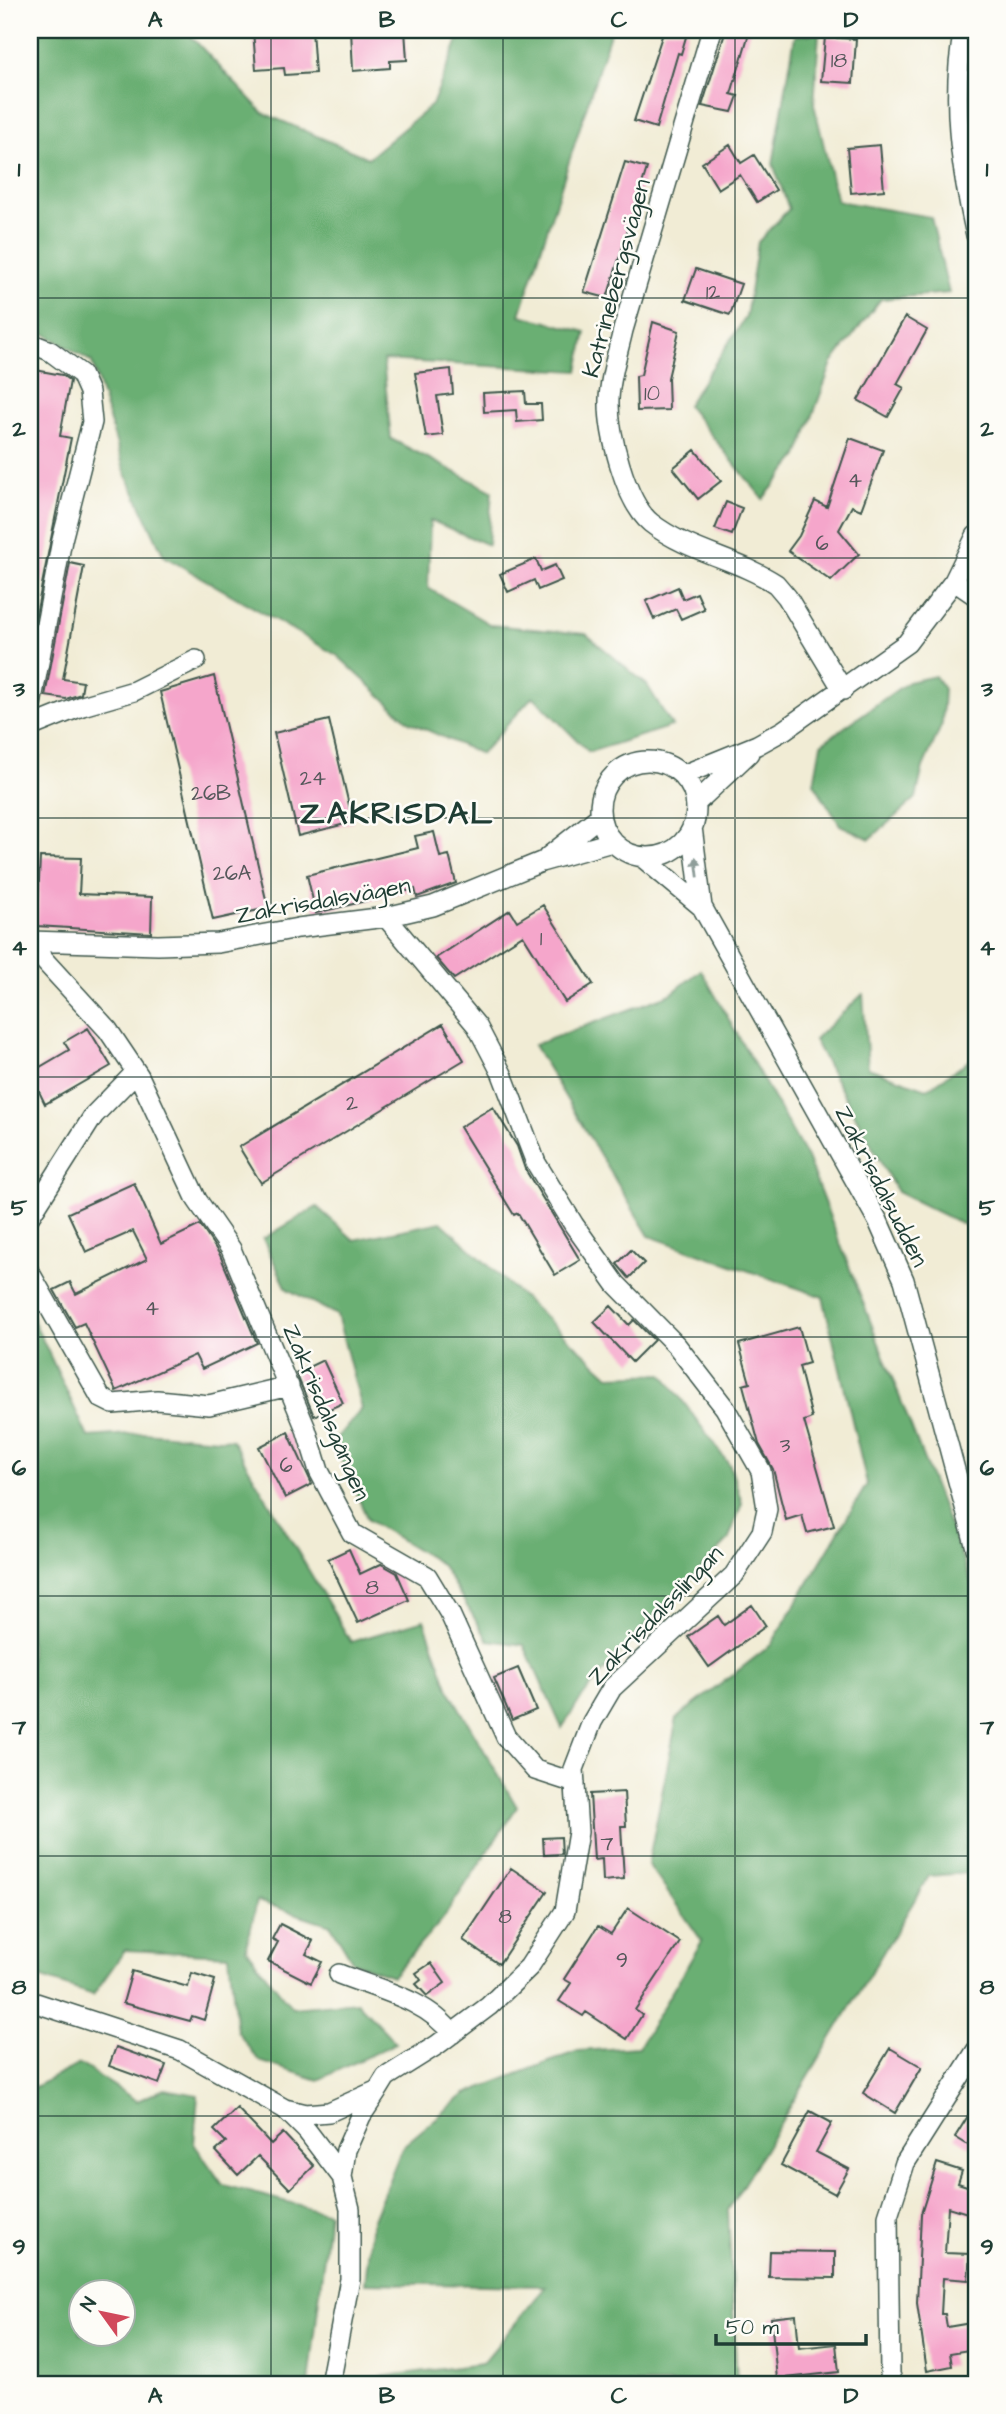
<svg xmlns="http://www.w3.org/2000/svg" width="1006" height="2414" font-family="'Architects Daughter',sans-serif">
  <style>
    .forest { fill: #6baf73; stroke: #457654; stroke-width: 2; fill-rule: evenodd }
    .building { fill: #f5a6cb }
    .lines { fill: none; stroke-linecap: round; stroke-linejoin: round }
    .minor-casing { stroke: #3e574c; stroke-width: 22 }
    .minor { stroke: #fff; stroke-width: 19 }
    .oneway { fill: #8f9e9a }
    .grid { fill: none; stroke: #1f3d34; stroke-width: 2; stroke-opacity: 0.55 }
    .labels { text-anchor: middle; stroke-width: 5; stroke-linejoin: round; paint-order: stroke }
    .number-label { font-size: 21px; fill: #54575a }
    .street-label { font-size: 24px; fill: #1f3d34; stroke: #fdfcf7 }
    .district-label { font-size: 32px; font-weight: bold; letter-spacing: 2px; fill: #1f3d34; stroke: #fdfcf7 }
    .neatline { fill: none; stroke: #1f3d34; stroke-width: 2.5 }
    .grid-label { font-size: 23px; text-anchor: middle; font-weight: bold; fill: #1f3d34 }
  </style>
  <rect width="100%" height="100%" fill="#fdfcf7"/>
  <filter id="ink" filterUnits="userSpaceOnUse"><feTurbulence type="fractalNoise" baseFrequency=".0143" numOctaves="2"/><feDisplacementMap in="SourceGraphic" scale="14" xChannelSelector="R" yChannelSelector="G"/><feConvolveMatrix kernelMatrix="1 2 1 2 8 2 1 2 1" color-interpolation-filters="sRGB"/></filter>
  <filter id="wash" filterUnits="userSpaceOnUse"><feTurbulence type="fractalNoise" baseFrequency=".00686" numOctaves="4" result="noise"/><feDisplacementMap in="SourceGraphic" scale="28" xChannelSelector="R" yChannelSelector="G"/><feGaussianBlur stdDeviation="1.57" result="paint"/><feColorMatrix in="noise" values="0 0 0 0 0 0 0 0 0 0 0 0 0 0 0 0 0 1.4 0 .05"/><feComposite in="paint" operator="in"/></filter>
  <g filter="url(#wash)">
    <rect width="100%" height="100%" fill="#f1ecd5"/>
    <path class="forest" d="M30,30H185L263,113L368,158L432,105L462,30H611L520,315L586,332L578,371L383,360L391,439L492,491L488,545L430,520L428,588L491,625L586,634L647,685L672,726L589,752L533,696L481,754L409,722L338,656L164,556L125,472L92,362L30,325Z
      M819,33L814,104L837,201L931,217L949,293L881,299L832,363L798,456L763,499L687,405L746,317L758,242L789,209L773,164L795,36Z
      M935,676L944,689L942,724L923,767L916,798L870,839L840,825L814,783L821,744L908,682Z
      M701,970L807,1158L974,1589L976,1872L929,1876L728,2210L737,2384H348V2381L482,2364L546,2286L365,2283L372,2221L403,2146L465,2094L578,2051L639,2047L702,1941L648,1864L677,1718L771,1645L867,1484L823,1297L649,1236L534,1045L671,994Z
      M863,994L868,1068L927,1089L976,1056V1231L897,1192L814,1040Z
      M317,1207L354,1240L441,1222L609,1376L663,1374L730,1466L742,1503L728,1541L636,1635L584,1694L562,1728L524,1645L488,1640L441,1564L368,1520L333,1442L362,1409L337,1315L287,1289L263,1239Z
      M30,1313L88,1437L144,1433L232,1440L351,1642L424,1620L450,1692L517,1807L442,1920L392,1976L353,1962L331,1925L257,1901L246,1949L292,2008L357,2002L396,2043L318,2080L259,2061L237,2031L229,1955L125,1950L93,1995L30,1974Z
      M80,2064L137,2101L164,2089L198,2095L194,2144L223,2185L329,2213L309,2384H30V2089ZM80,2292H122V2334H80Z"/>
    <g id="blocks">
      <path class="building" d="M253,30H312L315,73L285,75L284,68L256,70Z
        M351,30H405L407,60L390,61V68L353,71Z
        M664,30H688L681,54L678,53L656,128L634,121Z
        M726,30H750L731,94L738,96L732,112L702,106Z
        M825,37L856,39L853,83L821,81Z
        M730,145L741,163L754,155L776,190L757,202L740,175L718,189L702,163Z
        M880,145L884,190L851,193L847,148Z
        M625,162L647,168L607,298L584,292Z
        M696,269L741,284L730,315L685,300Z
        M905,317L927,330L897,384L904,388L888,417L858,400Z
        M653,322L679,331L668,378L669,410L637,411L636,376L641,375Z
        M30,369L62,375L70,381L60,436L71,438L30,645Z
        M451,369L453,394L437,396L443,435L426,437L415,373Z
        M525,391L526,404H541L542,420L517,422L516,410L484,412L483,393Z
        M850,438L883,450L861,510L852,506L839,530L859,554L831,581L788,551L799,536L815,501L827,507Z
        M695,450L721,481L698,499L673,468Z
        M726,502L742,508L732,535L715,529Z
        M536,559L541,571L555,565L562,580L538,590L534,580L508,592L500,574Z
        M70,563L84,566L63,679L83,682L81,694L66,699L45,696Z
        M678,587L683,599L697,593L704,609L681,619L676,609L654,619L646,601Z
        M214,676L268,908L213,920L160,692Z
        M329,720L353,822L298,836L274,733Z
        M434,832L440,857L449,855L456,883L417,897L415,889L316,913L307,875L418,848L415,836Z
        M40,857L81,858L79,894L152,897L151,933L37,926Z
        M543,905L593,984L565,1002L523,935L454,979L436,958L510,910L517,921Z
        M443,1024L464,1060L261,1183L239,1147Z
        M88,1028L111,1066L45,1104L30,1073L69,1050L64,1042Z
        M493,1107L517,1146L525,1169L580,1260L555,1275L518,1213L514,1215L460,1127Z
        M134,1183L161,1244L200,1225L220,1255L257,1343L202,1369L195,1355L116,1391L84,1323L75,1327L54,1290L70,1282L76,1294L147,1259L133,1231L86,1252L68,1213Z
        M631,1250L644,1263L629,1278L617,1264Z
        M611,1306L629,1325L634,1320L654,1340L632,1362L594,1322Z
        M799,1327L809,1363L799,1366L812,1418L804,1421L834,1526L807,1533L802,1515L786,1520L773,1469L759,1444L743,1385L750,1383L739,1344Z
        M323,1360L343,1403L314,1416L296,1373Z
        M288,1432L312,1484L285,1498L259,1447Z
        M349,1549L360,1574L381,1564L397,1573L409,1600L358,1623L328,1559Z
        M752,1605L766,1626L709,1667L688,1637L718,1616L724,1625Z
        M518,1668L536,1710L512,1720L494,1678Z
        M624,1792L626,1826H621L624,1879L603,1881L602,1859L594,1860L590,1794Z
        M561,1837L562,1854L544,1855L543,1838Z
        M511,1868L547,1892L499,1964L463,1940Z
        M628,1908L680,1942L635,2010L642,2015L627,2039L586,2012L583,2016L559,2001L571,1983L564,1979L598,1926L611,1934Z
        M280,1924L313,1941L306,1954L322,1962L311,1983L268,1961L278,1942L272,1939Z
        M431,1963L445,1983L427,1996L416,1984L421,1980L416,1973Z
        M132,1971L188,1987L192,1973L215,1980L204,2020L192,2016L190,2021L123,2003Z
        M116,2047L166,2065L159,2084L109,2066Z
        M890,2048L922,2067L895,2113L863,2093Z
        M976,2103V2150L955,2137Z
        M237,2108L271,2144L283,2133L314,2166L290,2189L258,2156L238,2175L216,2151L226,2142L214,2130Z
        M810,2111L832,2123L816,2152L849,2169L835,2194L781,2165Z
        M937,2163L962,2171L958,2183L976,2189L974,2215L948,2207L945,2253L970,2254L968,2280L943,2278L941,2314H945L947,2327L971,2323L975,2349L950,2353L952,2366L927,2371L917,2303L921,2214Z
        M770,2251L835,2252V2278L769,2277Z
        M796,2315L799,2348L836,2344L839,2372L777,2379L771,2318Z"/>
    </g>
  </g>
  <g filter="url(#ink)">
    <use href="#blocks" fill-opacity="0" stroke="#3e574c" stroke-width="2"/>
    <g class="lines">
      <defs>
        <path id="minor" d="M712,30L623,330C618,353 610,375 609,399C608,431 625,502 651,523C688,552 738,559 776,584L787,597L843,690
          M964,30C950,99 961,167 976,235
          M30,343L50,351L81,374L89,392L92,422L62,540L30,710
          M954,581L976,596
          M30,727L82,706L134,691L196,660
          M600 809a48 48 0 1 1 96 0a48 48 0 1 1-96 0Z
          M683,775L757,745L784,730L907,643L954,581L976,536
          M696,803L749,753
          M692,827L702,907
          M548,857L600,816
          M642,857L702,907L878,1221L904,1280L976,1548
          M30,941L158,945L218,943L298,928L386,917L433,906L541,862L612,842
          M30,945L108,1030L139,1076L197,1200L231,1249L306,1429L319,1471L352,1533L427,1576L450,1614L506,1737L535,1770L575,1783
          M30,1216L94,1115L136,1072
          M30,1273L101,1398L113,1404L157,1400L209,1405L289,1386
          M339,1974C377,1989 428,2000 452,2034
          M30,2001L180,2050L285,2109L305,2114L329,2112L378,2090L386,2077L437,2045L489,2006L529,1967L565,1911L578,1832L574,1769L592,1722L612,1688L734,1575L762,1532L767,1509L761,1471L725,1408L677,1346L616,1284L574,1225L536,1163L502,1074L477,1026L386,917
          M286,2110L307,2131L342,2177
          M330,2384L350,2279V2209L342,2177L346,2150L361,2116L377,2092
          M893,2384L890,2374L888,2216L905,2163L976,2051"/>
      </defs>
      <use href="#minor" class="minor-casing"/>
      <use href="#minor" class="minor"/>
    </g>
    <defs><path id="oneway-solid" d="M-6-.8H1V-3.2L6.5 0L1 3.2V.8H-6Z" transform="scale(1.75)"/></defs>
    <use class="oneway" href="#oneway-solid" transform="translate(697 867) rotate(-97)"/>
  </g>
  <path class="grid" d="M271,30V2384M503,30V2384M735,30V2384M30,298H976M30,558H976M30,818H976M30,1077H976M30,1337H976M30,1596H976M30,1856H976M30,2116H976"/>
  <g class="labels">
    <g class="number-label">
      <text x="839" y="67">18</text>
      <text x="713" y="299">12</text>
      <text x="652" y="400">10</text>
      <text x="855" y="487">4</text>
      <text x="822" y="550">6</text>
      <text x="313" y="785">24</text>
      <text x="211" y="800">26B</text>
      <text x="232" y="880">26A</text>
      <text x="541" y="945">1</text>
      <text x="352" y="1110">2</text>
      <text x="152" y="1315">4</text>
      <text x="785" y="1452">3</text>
      <text x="286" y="1472">6</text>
      <text x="372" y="1594">8</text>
      <text x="607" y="1850">7</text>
      <text x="505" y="1923">8</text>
      <text x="622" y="1967">9</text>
    </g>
    <g class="street-label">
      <text transform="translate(616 278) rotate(-75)" y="8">Katrinebergsvägen</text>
      <text transform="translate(323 900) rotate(-10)" y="8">Zakrisdalsvägen</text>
      <text transform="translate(882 1186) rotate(63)" y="8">Zakrisdalsudden</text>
      <text transform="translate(327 1412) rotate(67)" y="8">Zakrisdalsgången</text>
      <text transform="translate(655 1615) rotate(-46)" y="8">Zakrisdalsslingan</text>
    </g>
    <g class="district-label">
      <text x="397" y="823">ZAKRISDAL</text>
    </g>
  </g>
  <rect width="1006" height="2414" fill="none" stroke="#fdfcf7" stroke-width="77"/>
  <g transform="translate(102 2313) rotate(303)"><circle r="33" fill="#fdfcf7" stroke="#a4b0a9" stroke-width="2"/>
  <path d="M0-5L12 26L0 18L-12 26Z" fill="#d1495b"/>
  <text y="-10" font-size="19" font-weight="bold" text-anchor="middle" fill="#1f3d34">N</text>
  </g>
  <path d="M716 2334v10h150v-10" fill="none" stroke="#1f3d34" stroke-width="3.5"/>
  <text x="726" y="2334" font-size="21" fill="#1f3d34" stroke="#fdfcf7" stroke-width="5" paint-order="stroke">50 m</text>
  <rect x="38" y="38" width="930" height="2338" class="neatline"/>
  <g class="grid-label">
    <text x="155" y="27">A</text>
    <text x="387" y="27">B</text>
    <text x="619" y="27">C</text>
    <text x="851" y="27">D</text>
    <text x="19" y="176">1</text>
    <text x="987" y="176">1</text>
    <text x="19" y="436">2</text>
    <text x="987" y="436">2</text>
    <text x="19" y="696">3</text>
    <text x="987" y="696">3</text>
    <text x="19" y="955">4</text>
    <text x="987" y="955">4</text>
    <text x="19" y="1215">5</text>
    <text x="987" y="1215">5</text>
    <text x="19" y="1475">6</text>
    <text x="987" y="1475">6</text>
    <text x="19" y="1734">7</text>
    <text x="987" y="1734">7</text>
    <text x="19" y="1994">8</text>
    <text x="987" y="1994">8</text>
    <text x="19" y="2254">9</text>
    <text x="987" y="2254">9</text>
    <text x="155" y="2403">A</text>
    <text x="387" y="2403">B</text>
    <text x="619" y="2403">C</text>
    <text x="851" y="2403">D</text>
  </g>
</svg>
